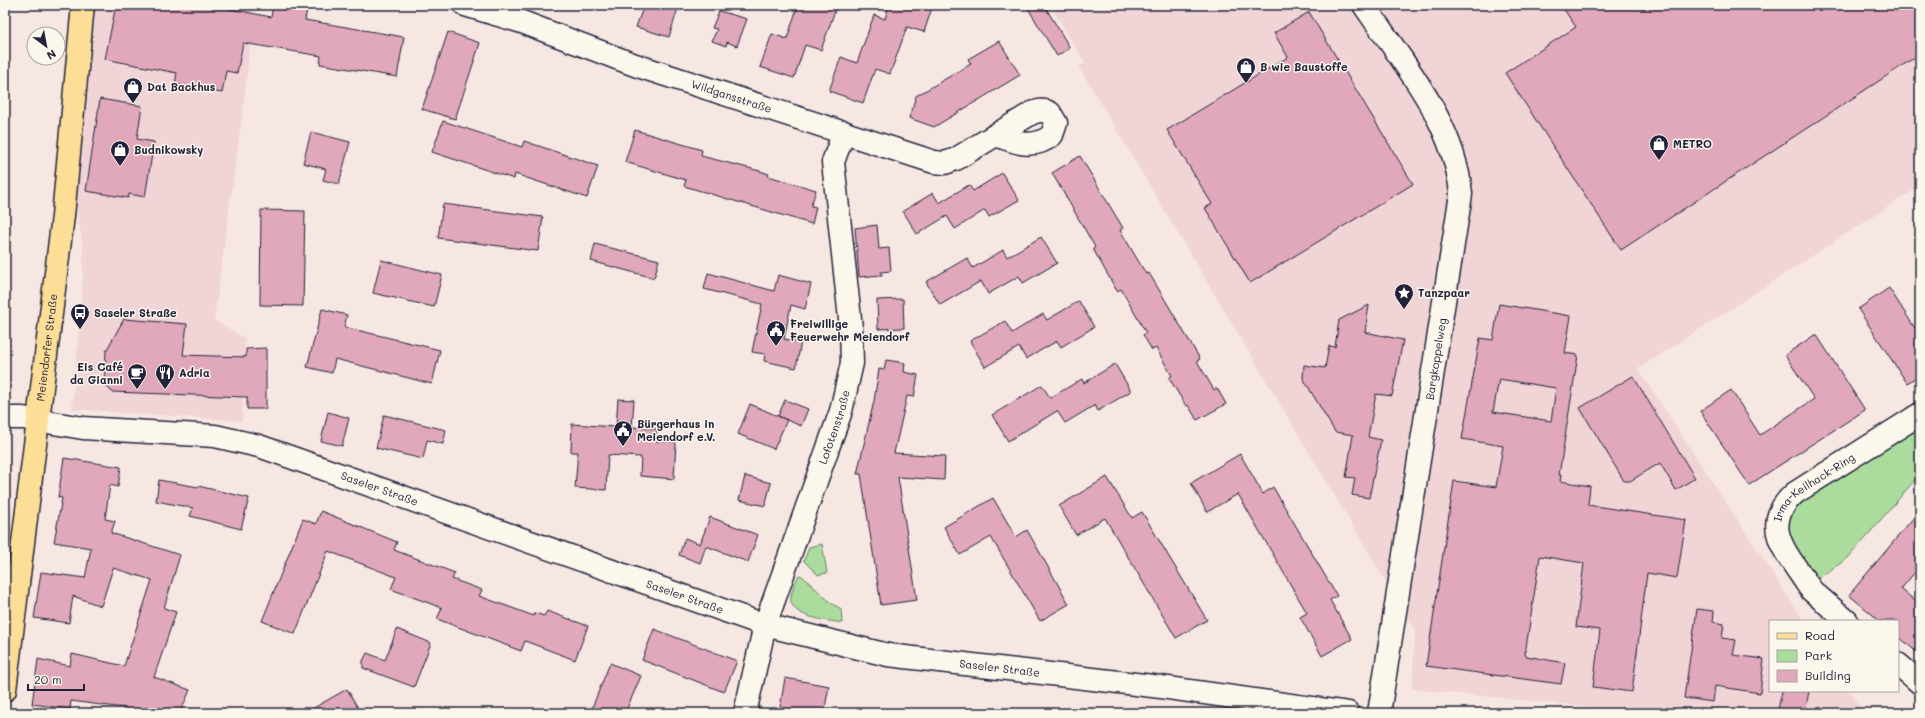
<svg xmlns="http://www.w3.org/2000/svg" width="1925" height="718" font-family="Mali,sans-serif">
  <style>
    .built { fill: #f0d4d6 }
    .park { fill: #abdc9d; stroke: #667f6c }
    .building { fill: #e1a8bb; stroke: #22223b; fill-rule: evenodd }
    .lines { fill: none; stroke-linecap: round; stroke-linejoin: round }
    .minor-casing { stroke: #22223b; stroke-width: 25 }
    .major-casing { stroke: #22223b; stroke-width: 25 }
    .minor { stroke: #fbf7ec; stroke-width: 22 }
    .major { stroke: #fdde96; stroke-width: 22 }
    .labels { text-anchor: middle; stroke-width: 3; stroke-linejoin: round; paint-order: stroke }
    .poi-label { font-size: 11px; font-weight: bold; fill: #22223b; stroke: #fbf7ec; text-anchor: start }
    .street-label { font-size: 11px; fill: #22223b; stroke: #fbf7ec }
  </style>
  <rect width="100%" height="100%" fill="#f6e7e2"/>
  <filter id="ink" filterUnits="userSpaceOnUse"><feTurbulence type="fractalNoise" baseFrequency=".025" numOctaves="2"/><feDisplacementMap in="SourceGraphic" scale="8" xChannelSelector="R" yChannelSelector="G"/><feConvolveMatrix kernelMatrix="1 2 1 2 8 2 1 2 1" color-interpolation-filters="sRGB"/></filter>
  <g filter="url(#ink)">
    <path class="built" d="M96,5H254L244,102L214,320L245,338L242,421L72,409L83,281V248L75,196Z
      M1050,5H1920V186L1638,369L1804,621H1770V691H1850L1864,713H1652L1412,689L1415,630L1079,67L1085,63Z"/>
    <path class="park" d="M1920,419V474L1847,559L1812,582L1784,529L1796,500Z
      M822,544L827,573L818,575L804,561L809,547Z
      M799,575L802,576L831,603L841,609L842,623C828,620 787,618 791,596C792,589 796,581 799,575Z"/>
    <path class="building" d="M116,5H210L271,17L273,5L307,9L305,20L404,37L397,77L320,64L321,56L243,43L237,73L226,71L222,93L175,84L177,73L105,59Z
      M644,5H679L669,37L636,27Z
      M798,5H837L821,50L805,45L794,78L760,67L772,34L787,39Z
      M889,5H933L924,32L907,27L890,74L875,69L863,103L829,91L841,57L857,63L874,15L885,19Z
      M1026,5H1044L1070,48L1057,56Z
      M1561,5H1920V54L1621,250L1505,73L1576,27Z
      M719,11L747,19L737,46L727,42L726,46L712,41L717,29L712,28Z
      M1309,12L1413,184L1250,283L1205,208L1212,204L1167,130L1288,57L1274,33Z
      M448,32L480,43L455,119L422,109Z
      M999,41L1020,75L934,127L909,118L916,96L971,64L968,59Z
      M100,99L142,106L137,139L154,142L145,197L129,194L128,198L86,191Z
      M443,121L522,147L524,141L598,166L587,198L515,174L514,179L432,152Z
      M635,130L702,150L701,156L760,171L769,174L768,176L816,190L811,206L816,207L812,224L684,186L686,180L625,162Z
      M311,132L350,142L339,184L323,180L326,169L303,163Z
      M1080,156L1123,228L1120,230L1146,274L1149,273L1200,359L1197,361L1214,390L1217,388L1226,404L1197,420L1188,405L1186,406L1169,378L1172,376L1156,348L1152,350L1143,335L1146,333L1121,289L1117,291L1093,249L1095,247L1052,173Z
      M1002,173L1019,200L989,217L985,210L955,229L947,216L917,234L903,211L933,193L939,203L969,185L973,191Z
      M443,204L543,217L538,251L438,238Z
      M261,210L305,211L303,306L260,305Z
      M877,225L879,249L889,248L891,271L881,272L882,275L859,277L855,228Z
      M1041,237L1057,263L1023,283L1019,276L988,294L981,281L940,305L926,282L967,258L973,268L1003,250L1007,257Z
      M595,244L659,260L654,278L591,261Z
      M381,260L442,275L434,307L373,293Z
      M708,273L774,291L778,275L811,284L805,309L791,305L784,339L801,342L796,368L764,361L765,354L752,352L762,304L704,289Z
      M1889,288L1920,336V375L1907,383L1858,309Z
      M903,299L904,328L878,329L877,300Z
      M1079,301L1094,327L1061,347L1057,341L1026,359L1019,347L985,367L970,341L1005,321L1012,333L1043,314L1047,320Z
      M1499,304L1571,316L1565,353L1578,355L1559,475H1561L1560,481L1590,486L1588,505L1686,520L1677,578L1647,573L1632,692L1593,687L1600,630L1576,627L1584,563L1540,556L1525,654L1526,656L1565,663L1561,684L1426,666L1454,481L1496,487L1503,446L1462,439L1480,338L1493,340ZM1499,379L1556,388L1551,421L1493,412Z
      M1369,305L1365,332L1403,340L1392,396L1376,394L1368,437L1381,440L1369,498L1352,495L1355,478L1346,477L1353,435L1335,432L1303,378L1304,365L1325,368L1329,346L1335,347L1339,320Z
      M322,309L347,315L344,327L440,350L432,384L335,359L332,373L307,367Z
      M124,319L187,324L183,355L246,357V349L266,348V409H247V397L112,392L104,384L106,351Z
      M1816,334L1865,410L1749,485L1700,411L1731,390L1760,435L1814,399L1785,355Z
      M886,360L905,363L904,372L918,375L914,397L907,396L894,453L945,456L944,480L898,477L917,600L881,605L861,474H857L874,401L879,369L884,370Z
      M1115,364L1131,391L1098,411L1095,405L1065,423L1057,411L1008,441L992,415L1042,385L1050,398L1082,379L1084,383Z
      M1633,376L1695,478L1676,490L1660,463L1630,481H1624L1580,408Z
      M618,399L634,400L632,427L657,429L656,441L676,442L674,479L640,476L641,457L608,455L606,490L575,488L578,452H571L572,424L616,427Z
      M785,400L808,409L801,426L778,416Z
      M750,404L787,420L774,449L738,434Z
      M328,412L349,418L342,446L321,441Z
      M384,415L446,430L443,444L427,440L423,459L376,448Z
      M1240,454L1263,494L1273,487L1337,596L1330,600L1352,639L1322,656L1300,617L1307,613L1238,494L1207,512L1191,483Z
      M64,458L121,467L118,487L110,485L105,519L115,521L111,533L180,555L164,608L176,612L154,677L190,690L180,713H123L124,708L71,701L70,709L32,704L38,659L70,666L72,654L124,666L152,580L113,568L101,606L73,596L69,623L34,618L41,572L85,578L91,548L54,542L62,498L58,497Z
      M745,476L771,483L765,506L739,500Z
      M1107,477L1132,518L1142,512L1207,620L1176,638L1105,518L1076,535L1059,506Z
      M159,480L198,487V486L249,498L241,529L190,516L193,508L156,501Z
      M993,498L1016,537L1027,530L1069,604L1040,621L991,537L960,555L944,527Z
      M1920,510V566L1901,589L1920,605V655L1898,636V621H1880L1849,595Z
      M321,511L397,542L394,550L455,573L452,579L482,590L479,596L534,616L535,613L544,616L547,611L588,626L575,660L525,641L521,651L437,619L442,608L391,589L396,577L328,551L295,634L262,621L303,519L316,524Z
      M710,517L758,535L748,562L706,546L700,563L679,555L685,538L700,544Z
      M1697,609L1714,611L1713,622L1724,624L1722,638L1736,640L1733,655L1764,659L1760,693L1715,686L1713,702L1684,698Z
      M397,629L431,643L414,687L363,668V661L367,653L385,660Z
      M654,629L737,661L724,692L642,660Z
      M610,663L641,676L625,713H590Z
      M785,678L829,686L824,713H805L780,708Z
      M347,689L361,713H305Z
      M1782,691H1809L1805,713L1778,710Z"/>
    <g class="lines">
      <defs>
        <g id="minor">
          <path id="s1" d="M465,5L522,22L635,65L934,162L945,163L956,159L1032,113C1038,111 1044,109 1050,113L1056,123L1052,135C1034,150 1016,143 996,135"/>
          <path d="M1364,5C1403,63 1455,123 1461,194L1379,713"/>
          <path id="s2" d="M5,418H23L83,428L215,436L259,446L765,625L888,655L1161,687L1348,713"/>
          <path id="s3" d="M1847,621L1812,591L1807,584C1787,553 1758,525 1795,493L1920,414"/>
          <path d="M1898,664L1920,683"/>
          <path id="s4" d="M745,713L765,625L841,411L852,363L851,328L833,162L844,132"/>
        </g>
        <g id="major">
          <path id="s5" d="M5,690L63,216L83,5"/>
        </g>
      </defs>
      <use href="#minor" class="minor-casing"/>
      <use href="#major" class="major-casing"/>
      <use href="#minor" class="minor"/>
      <use href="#major" class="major"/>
    </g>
  </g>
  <defs>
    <symbol id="shop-pin" viewBox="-11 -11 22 30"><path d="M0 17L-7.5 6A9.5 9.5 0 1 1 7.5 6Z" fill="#22223b" stroke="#fbf7ec"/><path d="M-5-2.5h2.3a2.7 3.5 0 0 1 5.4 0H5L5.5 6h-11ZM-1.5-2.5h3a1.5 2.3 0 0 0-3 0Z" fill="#fff"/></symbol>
    <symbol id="sight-pin" viewBox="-11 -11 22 30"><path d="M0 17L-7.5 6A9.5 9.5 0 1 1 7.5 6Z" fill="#22223b" stroke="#fbf7ec"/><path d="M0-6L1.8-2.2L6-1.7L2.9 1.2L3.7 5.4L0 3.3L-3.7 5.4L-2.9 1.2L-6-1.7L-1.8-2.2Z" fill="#fff"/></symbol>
    <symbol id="bus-pin" viewBox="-11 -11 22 30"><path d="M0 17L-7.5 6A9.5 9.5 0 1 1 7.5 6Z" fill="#22223b" stroke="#fbf7ec"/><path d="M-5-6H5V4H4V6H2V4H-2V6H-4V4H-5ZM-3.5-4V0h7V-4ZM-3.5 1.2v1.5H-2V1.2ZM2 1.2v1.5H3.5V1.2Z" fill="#fff"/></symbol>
    <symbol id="civic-pin" viewBox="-11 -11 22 30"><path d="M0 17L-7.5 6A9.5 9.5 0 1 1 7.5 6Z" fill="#22223b" stroke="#fbf7ec"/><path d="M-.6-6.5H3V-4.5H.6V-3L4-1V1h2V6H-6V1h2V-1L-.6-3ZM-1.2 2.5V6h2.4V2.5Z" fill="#fff"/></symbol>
    <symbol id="cafe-pin" viewBox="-11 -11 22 30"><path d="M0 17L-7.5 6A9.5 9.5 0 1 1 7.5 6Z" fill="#22223b" stroke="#fbf7ec"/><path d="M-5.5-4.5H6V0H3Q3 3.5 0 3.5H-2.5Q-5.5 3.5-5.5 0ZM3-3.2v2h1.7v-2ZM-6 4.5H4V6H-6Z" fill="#fff"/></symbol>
    <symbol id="restaurant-pin" viewBox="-11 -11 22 30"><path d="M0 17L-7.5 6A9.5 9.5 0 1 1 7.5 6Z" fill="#22223b" stroke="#fbf7ec"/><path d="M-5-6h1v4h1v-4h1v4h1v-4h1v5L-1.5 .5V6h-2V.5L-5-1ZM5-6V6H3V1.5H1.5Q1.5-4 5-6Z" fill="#fff"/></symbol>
  </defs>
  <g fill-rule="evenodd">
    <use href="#shop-pin" x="1235" y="56" width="22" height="30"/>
    <use href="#shop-pin" x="122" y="76" width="22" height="30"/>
    <use href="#shop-pin" x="1648" y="133" width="22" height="30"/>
    <use href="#shop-pin" x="109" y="139" width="22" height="30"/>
    <use href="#sight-pin" x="1393" y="282" width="22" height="30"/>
    <use href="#bus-pin" x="69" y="302" width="22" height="30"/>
    <use href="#civic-pin" x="765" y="319" width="22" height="30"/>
    <use href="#cafe-pin" x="126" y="362" width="22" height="30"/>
    <use href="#restaurant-pin" x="154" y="362" width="22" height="30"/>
    <use href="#civic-pin" x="612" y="419" width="22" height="30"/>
  </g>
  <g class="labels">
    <g class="poi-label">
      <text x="1260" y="71">B wie Baustoffe</text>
      <text x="147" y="91">Dat Backhus</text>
      <text x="1673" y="148">METRO</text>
      <text x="134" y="154">Budnikowsky</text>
      <text x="1418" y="297">Tanzpaar</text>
      <text x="94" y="317">Saseler Straße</text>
      <text x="790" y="328">Freiwillige<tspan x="790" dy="13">Feuerwehr Meiendorf</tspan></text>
      <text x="123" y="371" text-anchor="end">Eis Café<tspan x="123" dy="13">da Gianni</tspan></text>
      <text x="179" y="377">Adria</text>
      <text x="637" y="428">Bürgerhaus in<tspan x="637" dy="13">Meiendorf e.V.</tspan></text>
    </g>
    <g class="street-label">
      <text dy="4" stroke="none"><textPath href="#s1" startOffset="282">Wildgansstraße</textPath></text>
      <text dy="4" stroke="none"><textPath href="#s5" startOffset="345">Meiendorfer Straße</textPath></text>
      <text transform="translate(1436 359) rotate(-81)" y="4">Bargkoppelweg</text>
      <text dy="4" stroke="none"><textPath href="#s4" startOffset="300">Lofotenstraße</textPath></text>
      <text dy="4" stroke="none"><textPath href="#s2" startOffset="384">Saseler Straße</textPath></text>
      <text dy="4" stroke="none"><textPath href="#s3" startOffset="177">Irma-Keilhack-Ring</textPath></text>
      <text dy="4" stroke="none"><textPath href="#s2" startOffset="708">Saseler Straße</textPath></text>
      <text dy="4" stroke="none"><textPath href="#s2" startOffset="1032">Saseler Straße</textPath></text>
    </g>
  </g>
  <rect width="1925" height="718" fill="none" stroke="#fbf7ec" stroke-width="20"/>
  <rect x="10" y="10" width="1905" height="698" fill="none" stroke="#22223b" stroke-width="1.5" filter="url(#ink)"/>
  <rect x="1769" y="620" width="130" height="72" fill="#fbf7ec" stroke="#a4a2a5"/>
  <rect x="1777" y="633" width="20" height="6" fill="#fdde96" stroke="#a4a2a5"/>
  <text x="1805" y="640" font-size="12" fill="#22223b">Road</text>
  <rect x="1777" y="650" width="20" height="12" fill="#abdc9d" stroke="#a4a2a5"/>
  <text x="1805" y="660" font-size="12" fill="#22223b">Park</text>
  <rect x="1777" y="670" width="20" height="12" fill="#e1a8bb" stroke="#a4a2a5"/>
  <text x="1805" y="680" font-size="12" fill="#22223b">Building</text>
  <g transform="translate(46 46) rotate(148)"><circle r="19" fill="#fbf7ec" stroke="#a4a2a5"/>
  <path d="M0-3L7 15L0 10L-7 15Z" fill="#22223b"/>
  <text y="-6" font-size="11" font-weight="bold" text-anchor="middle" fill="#22223b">N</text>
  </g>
  <path d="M28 684v6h56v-6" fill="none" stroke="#22223b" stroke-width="2"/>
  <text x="34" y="684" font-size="12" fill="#22223b" stroke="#fbf7ec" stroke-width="3" paint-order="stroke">20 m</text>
</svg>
